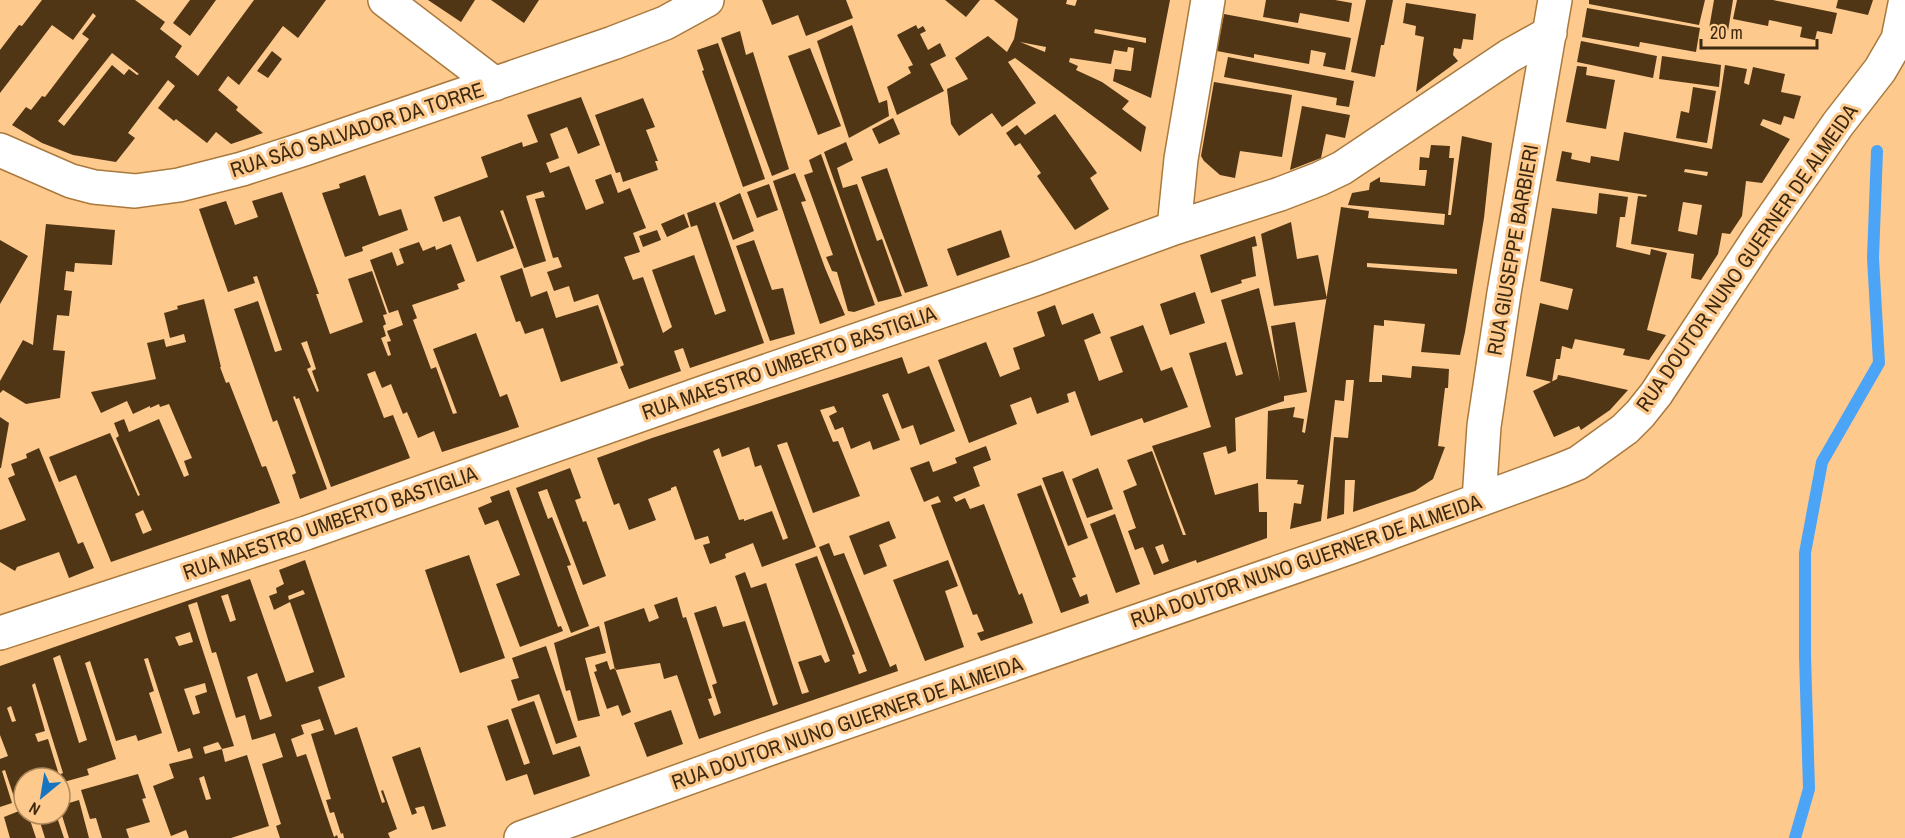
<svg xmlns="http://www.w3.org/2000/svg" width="1905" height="838" font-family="'Archivo Narrow',sans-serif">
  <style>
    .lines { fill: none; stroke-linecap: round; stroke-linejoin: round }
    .stream { stroke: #4ca4f7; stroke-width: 12 }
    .building { fill: #503615; fill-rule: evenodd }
    .minor-casing { stroke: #a9793d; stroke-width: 36 }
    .minor { stroke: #fff; stroke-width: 33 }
    .labels { text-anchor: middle; stroke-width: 6; stroke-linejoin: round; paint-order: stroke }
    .street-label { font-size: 21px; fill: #3d2910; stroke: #fdc98d }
  </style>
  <rect width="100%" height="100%" fill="#fdc98d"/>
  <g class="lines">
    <path class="stream" d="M1795,838L1809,789L1805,656V553L1822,462L1879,363L1873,258L1877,151"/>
  </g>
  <path class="building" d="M42,0H135L165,22L160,29L182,46L175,57L198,76L254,0H326L298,38L283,26L239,85L228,76L218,90L238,107L236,110L263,133L231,144L216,132L207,143L176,119L174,121L158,108L175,86L168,80L128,133L135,138L116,162L73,155L42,143L12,125L26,107L31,110L42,96L45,97L89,39L82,34L96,16L93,13L73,40L52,25L0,93V50L19,25L22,26ZM112,53L139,74L137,75L129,69L124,75L112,65L64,126L58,121Z
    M190,0H216L190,36L173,23Z
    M428,0H475L461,22Z
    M491,0H539L524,23Z
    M762,0H846L853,18L806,36L798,15L772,25Z
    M945,0H980L966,17Z
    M994,0H1067L1066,4L1075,6L1077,0H1170L1151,98L1113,81L1115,69L1131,71L1134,48L1128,47L1127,52L1114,50L1111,64L1070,58L1069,62L1078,66L1076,70L1102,82L1129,101L1122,109L1146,127L1141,152L1015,58L1008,62L1036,103L1002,127L992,113L959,136L951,124L947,89L968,79L955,58L988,36L1007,52L1014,39L1018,19ZM1095,29L1146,38V43L1094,33ZM1020,42L1046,47L1045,52Z
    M1266,0H1335L1352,3L1349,22L1300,13L1298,23L1263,17Z
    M1366,0H1393L1384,45H1381L1375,77L1351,72Z
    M1589,0H1705L1699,25L1589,4Z
    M1714,0H1733L1728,31L1709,29Z
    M1737,0H1773L1837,13L1832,34L1817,31L1815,40L1800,37L1802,27L1769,20L1768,26L1733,19Z
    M1838,0H1873L1868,15L1836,8Z
    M1406,3L1476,14L1473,40L1463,39L1461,49L1454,48L1453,55L1458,61L1416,92L1424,37L1415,35L1416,26L1403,23Z
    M1587,8L1700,28L1696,52L1640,42L1639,47L1582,37Z
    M1224,14L1351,38L1345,70L1323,66L1326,53L1311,50L1309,64L1254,54V58L1217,51Z
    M852,25L879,103L887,100L889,116L849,138L817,41Z
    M916,25L918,29L923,26L926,31L920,34L928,50L940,43L946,56L930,64L944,91L897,115L887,87L911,73L908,67L913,65L897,35Z
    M740,31L746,55L753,52L789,169L772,176L721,38Z
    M1581,41L1657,56L1653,78L1577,62Z
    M718,43L765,179L743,187L702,71L704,70L697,50Z
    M810,48L841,126L818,135L788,56Z
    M272,51L282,59L268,78L257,71Z
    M1662,56L1721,65L1719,87L1659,79Z
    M1228,57L1354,81L1349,107L1336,105L1337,98L1224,77Z
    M1725,65L1747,69L1744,83L1749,85L1753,67L1785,74L1781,92L1801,96L1794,119L1784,116L1781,125L1763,119L1760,125L1790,139L1762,183L1746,181L1742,216L1730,234L1722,233L1718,254L1701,280L1691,278L1694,254L1631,244L1638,196L1646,197L1647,195L1556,181L1562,151L1572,153L1571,159L1590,163L1591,156L1619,161L1624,132L1712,149ZM1685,169L1708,172L1707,176L1684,172ZM1683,202L1702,205L1697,235L1678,231Z
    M1577,66L1587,67L1586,75L1615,80L1606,129L1566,122Z
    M1214,82L1292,95L1282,157L1240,151L1235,178L1220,175L1204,161L1201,156Z
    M1693,87L1716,91L1707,143L1676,138L1681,111L1689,113Z
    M581,97L600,145L578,154L567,127L550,134L559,158L546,163L550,173L569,166L586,210L604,203L595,180L611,174L618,193L630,188L646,228L633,233L640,252L624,257L633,280L643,277L663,333L672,327L652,270L694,255L715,315L726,311L697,225L691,227L687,213L715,202L764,343L690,368L683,348L674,351L681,371L629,389L620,367L624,365L598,294L574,302L569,286L554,291L547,272L562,267L558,257L553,258L535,199L545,197L543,191L526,196L546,261L524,268L503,210L500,211L514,248L477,262L460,216L443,222L434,197L488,177L481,157L522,142L523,147L538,142L527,115Z
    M643,98L655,127L646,130L658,161H655L658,170L623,182L620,172L616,173L595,115Z
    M1302,106L1350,115L1345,138L1326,134L1321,158L1290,170Z
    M1055,114L1097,173L1090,178L1109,209L1075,230L1037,176L1041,173L1020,143L1015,146L1006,133L1017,125L1025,135Z
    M893,118L900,134L879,144L872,129Z
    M1462,136L1492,143L1484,218L1465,332L1460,355L1421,352L1425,324L1384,320V326L1374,325L1369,382H1382V375L1411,378L1412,366L1449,369L1448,388H1445L1438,446L1445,447L1433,479L1415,491L1353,512L1355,480H1345L1344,514L1327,519L1334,437L1348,438L1354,380H1346L1344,401L1335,400L1321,521L1290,529L1294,503L1301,504L1304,485L1297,484L1298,480L1266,479L1268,411L1295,407L1293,417L1304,419L1302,432L1305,433L1341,207L1369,211L1368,218L1444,225L1445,214L1348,205L1352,193L1369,190L1370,183L1380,177V182L1425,186L1427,170H1419L1420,157L1429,158L1431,145L1450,146L1449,158H1454L1448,215H1451ZM1367,263L1457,269V274L1367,267Z
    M846,142L853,160L837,168L843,188L857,184L877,241L882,239L902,296L878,302L860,254L824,152Z
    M821,154L875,305L854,312L848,311L837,272L832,271L826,257L833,255L804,175L813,172L809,160Z
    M887,168L928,286L905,293L861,177Z
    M795,173L806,201L801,202L825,268L845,315L820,324L773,181Z
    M365,175L379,216L401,209L408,230L362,247L363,251L345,257L322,193L340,188L339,184Z
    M769,184L778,210L757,218L747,192Z
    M282,192L319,294H316L330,334L363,322L348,279L372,271L387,314L383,315L386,324L383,326L386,336L381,338L388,356L391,355L387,342L391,341L387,331L403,325L398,310L389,313L370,260L392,252L397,266L404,263L399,249L419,242L423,251L435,246L436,250L451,244L465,281L457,284L459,289L412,305L417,318L413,320L431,369L436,367L453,414L457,413L433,349L476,333L500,397L507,394L519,427L442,452L434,431L418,438L407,412L403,414L391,384L382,388L375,371L367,374L384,418L393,415L410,458L331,487L299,398L296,399L295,396L293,397L327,489L300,499L292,475L296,473L277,420L273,422L234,309L258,301L275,352L282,350L257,276L253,277L255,283L228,292L199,209L226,201L235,225L258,217L252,201ZM307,341L316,369L312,371L319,391L317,392L307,369L311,367L301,343Z
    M740,193L754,231L733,240L719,203Z
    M1599,193L1628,197L1625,217H1620L1616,247L1650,255L1651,249L1667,253L1647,330L1666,335L1649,360L1623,355L1625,349L1575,339L1572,349L1562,346L1560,359H1556L1552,382L1526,376L1540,303L1568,310L1573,289L1540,281L1552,208L1597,214Z
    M684,214L689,227L667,237L661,224Z
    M1291,222L1297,259L1318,255L1327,299L1274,306L1261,234Z
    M46,224L115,230L112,265L75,263L74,272L66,271L64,290L72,291L69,316L57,315L53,350L65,351L60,398L26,404L3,390L0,393V381L23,340L33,345Z
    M657,230L661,240L643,247L639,236Z
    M1001,230L1010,257L957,276L947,249Z
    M1255,236L1257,246L1252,247L1256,276L1241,280L1242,283L1211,293L1200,255Z
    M0,240L28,256L0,304Z
    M754,240L772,290L783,288L795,334L770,341L736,246Z
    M522,268L531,297L547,291L556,318L598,305L618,363L561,382L543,328L525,334L520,321L516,322L500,276Z
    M1259,288L1280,382L1271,326L1295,322L1307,392L1284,396V401L1235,418L1236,451L1228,454L1226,446L1203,453L1215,495L1258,483L1259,512H1267V538L1197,563L1196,560L1154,575L1143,547L1135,550L1128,531L1136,528L1123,491L1137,485L1127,460L1152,451L1183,535H1186L1152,446L1211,427L1189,353L1226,342L1236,376L1243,374L1221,300ZM1163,544L1169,561L1162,564L1155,547Z
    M1195,292L1205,323L1170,335L1160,304Z
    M204,299L221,367H220L226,383L229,382L262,467L266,466L280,503L111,562L76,475L59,482L49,457L110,433L138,496L140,495L116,438L119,436L114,423L124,419L129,432L159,419L184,477L189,475L184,461L192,458L169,404L160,407L159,404L150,408V406L133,414L127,401L101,413L91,392L156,379L147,343L164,339L166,347L186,342L184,334L170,338L164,313L178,309L177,306ZM143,510L152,530L143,534L135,514Z
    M1055,305L1062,325L1093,313L1101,333L1084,340L1099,381L1123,372L1110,337L1143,325L1161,371L1172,367L1188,407L1144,423L1142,418L1091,436L1075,391L1067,394L1069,402L1037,414L1031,397L1010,405L1017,424L969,443L938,360L986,342L1000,377L1020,369L1013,348L1045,336L1037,312Z
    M902,357L908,374L929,366L955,431L920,445L913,425L902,429L888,393L882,395L900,440L873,450L870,441L851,449L843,427L835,430L829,416L837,412L834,406L820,410L833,442L838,441L860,496L813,513L787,442L777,445L816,547L762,567L753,543L725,554L726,558L710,564L703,545L710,543L708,536L695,540L676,486L671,488V490L648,499L656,520L629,530L619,503L614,505L597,458L652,438ZM749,447L755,467L761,465L788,538L783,540L772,511L744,521V519L739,520L713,451L719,448L722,457Z
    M1558,375L1569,377L1628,390L1610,410L1581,430L1579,426L1554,437L1533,391L1557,379Z
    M0,417L9,423L1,468H0Z
    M986,446L991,460L973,467L980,486L953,497L956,502L965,498L970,509L984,504L1019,595L1022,593L1033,623L981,641L977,633L984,631L977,614L973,615L931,505L941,502L938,496L924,502L910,468L929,461L933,472L957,463L955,458Z
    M39,448L78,544L83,542L94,568L69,578L59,552L17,567L15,571L0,562V530L26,520L8,478L15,475L11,464L27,458L26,454Z
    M570,468L581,498L575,500L583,522L586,521L606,576L583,585L547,489L538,492L548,519L552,517L571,565L567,566L589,626L571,633L516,488Z
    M1098,468L1113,509L1087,518L1072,479Z
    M1063,471L1088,538L1068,546L1042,478Z
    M1041,485L1076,577L1072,578L1080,597L1087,594L1089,603L1061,613L1017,494Z
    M509,490L558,627L561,626L563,631L520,647L496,584L520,575L498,520L485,525L478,508L492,502L490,497Z
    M1115,514L1140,584L1116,593L1090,524Z
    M889,521L896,538L879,545L887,566L864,575L849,536Z
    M829,543L834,556L844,553L890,667L896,664L898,671L699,739L677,675L664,679L660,663L615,670L604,622L644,608L649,622L659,618L654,605L677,597L683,618L686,617L712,698L708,699L714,716L721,713L712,685L717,683L694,613L716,606L723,627L745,621L773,706L778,704L735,576L745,572L751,588L766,583L802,694L809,692L798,662L821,655L825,663L830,661L795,564L817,556L855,654L852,655L859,674L867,671L819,547Z
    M469,555L505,658L460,673L425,570Z
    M305,560L345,677L318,687L335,735L357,727L382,803L385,802L381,791L383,790L397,829L388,833L390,838H344L343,833L341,834L334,812L330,813L326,800L331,799L311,734L324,730L320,719L301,725L304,734L291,739L297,757L306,754L334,837L337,835L338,838H280L276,826L281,824L262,764L283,757L275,733L252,740L245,715L236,718L216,652L212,653L197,602L188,605L234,746L222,749L225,762L247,755L269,826L231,838H189L186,830L171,836L153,786L174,778L169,764L193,758L190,748L178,752L148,658L144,659L154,691L149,693L162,733L138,741L136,735L116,741L90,661L85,663L116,759L87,769L89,775L60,783V778H24V800L16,803L5,770L2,771L12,803L0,807V759L8,756L0,735V666L250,579L286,682L314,672L290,602L274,610L269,596L277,593L276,588L284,584L279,570ZM303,590L305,594L289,600L288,596ZM228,594L236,620L230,622L221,596ZM190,632L193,642L179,646L175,637ZM60,655L87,740L79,743L53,658ZM257,673L272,716L260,720L247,677ZM35,683L63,773L59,775L48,739L38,742L35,734L45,731L32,685ZM205,683L207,692L195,696L200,713L193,715L184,689ZM11,706L16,721L12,722L7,708ZM218,742L222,749L205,754L203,747ZM204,776L211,799L206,800L199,778Z
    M948,560L958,586L945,591L964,647L925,661L893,580Z
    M599,626L606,653L585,658L600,716L578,721L570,690L566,691L554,643Z
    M546,646L577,737L556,744L539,694L518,701L511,680L519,678L512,658Z
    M607,661L610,670L615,668L631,712L622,716L618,705L607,709L594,672L597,671L595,665Z
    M534,701L553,755L580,746L590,776L534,795L527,774L506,781L487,726L508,719L524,765L530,763L511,709Z
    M671,710L683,744L647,757L634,723Z
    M420,747L446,826L432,830L424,806L415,808L417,813L412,815L392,757Z
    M138,774L146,798L142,799L150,822L126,829L129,838H102L96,818L90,819L81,790Z
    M66,795L69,803L79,800L89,838H69L60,809V797Z
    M24,809V814H28L36,838H10L4,817Z
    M32,814H56L64,838H45L40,822L34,823Z"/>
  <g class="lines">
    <defs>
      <path id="minor" d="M385,0L495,84
        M0,150L71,181L94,187L135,191L179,185L242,169L304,149L613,43L665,23L707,0
        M1174,228L1181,159L1208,0
        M1479,500L1484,426L1504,293L1555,0
        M0,633L306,533L708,391L1035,279L1174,228L1280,194L1319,179L1342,168L1509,56L1550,33
        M521,838L774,747L1351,547L1561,470L1578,463L1625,429L1640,414L1656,394L1758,239L1838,124L1880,70L1898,39L1905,4"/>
    </defs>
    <use href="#minor" class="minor-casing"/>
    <use href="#minor" class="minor"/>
  </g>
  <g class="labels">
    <g class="street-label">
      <text transform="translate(357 130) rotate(-18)" y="7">RUA SÃO SALVADOR DA TORRE</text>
      <text transform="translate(1513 250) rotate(-80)" y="7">RUA GIUSEPPE BARBIERI</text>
      <text transform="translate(1747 258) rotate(-55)" y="7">RUA DOUTOR NUNO GUERNER DE ALMEIDA</text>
      <text transform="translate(789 363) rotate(-19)" y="7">RUA MAESTRO UMBERTO BASTIGLIA</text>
      <text transform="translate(330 523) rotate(-19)" y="7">RUA MAESTRO UMBERTO BASTIGLIA</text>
      <text transform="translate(1306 561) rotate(-19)" y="7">RUA DOUTOR NUNO GUERNER DE ALMEIDA</text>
      <text transform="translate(847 723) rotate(-19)" y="7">RUA DOUTOR NUNO GUERNER DE ALMEIDA</text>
    </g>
  </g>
  <g transform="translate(42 796) rotate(210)"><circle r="28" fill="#fdc98d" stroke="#b0895b" stroke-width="1.5"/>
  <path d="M0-4.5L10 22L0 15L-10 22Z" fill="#1774c0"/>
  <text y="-9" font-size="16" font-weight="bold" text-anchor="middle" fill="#3d2910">N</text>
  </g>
  <path d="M1701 39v9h116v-9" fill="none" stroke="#3d2910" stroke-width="3"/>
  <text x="1710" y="39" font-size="18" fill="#3d2910" stroke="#fdc98d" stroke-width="4.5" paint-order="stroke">20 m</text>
</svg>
